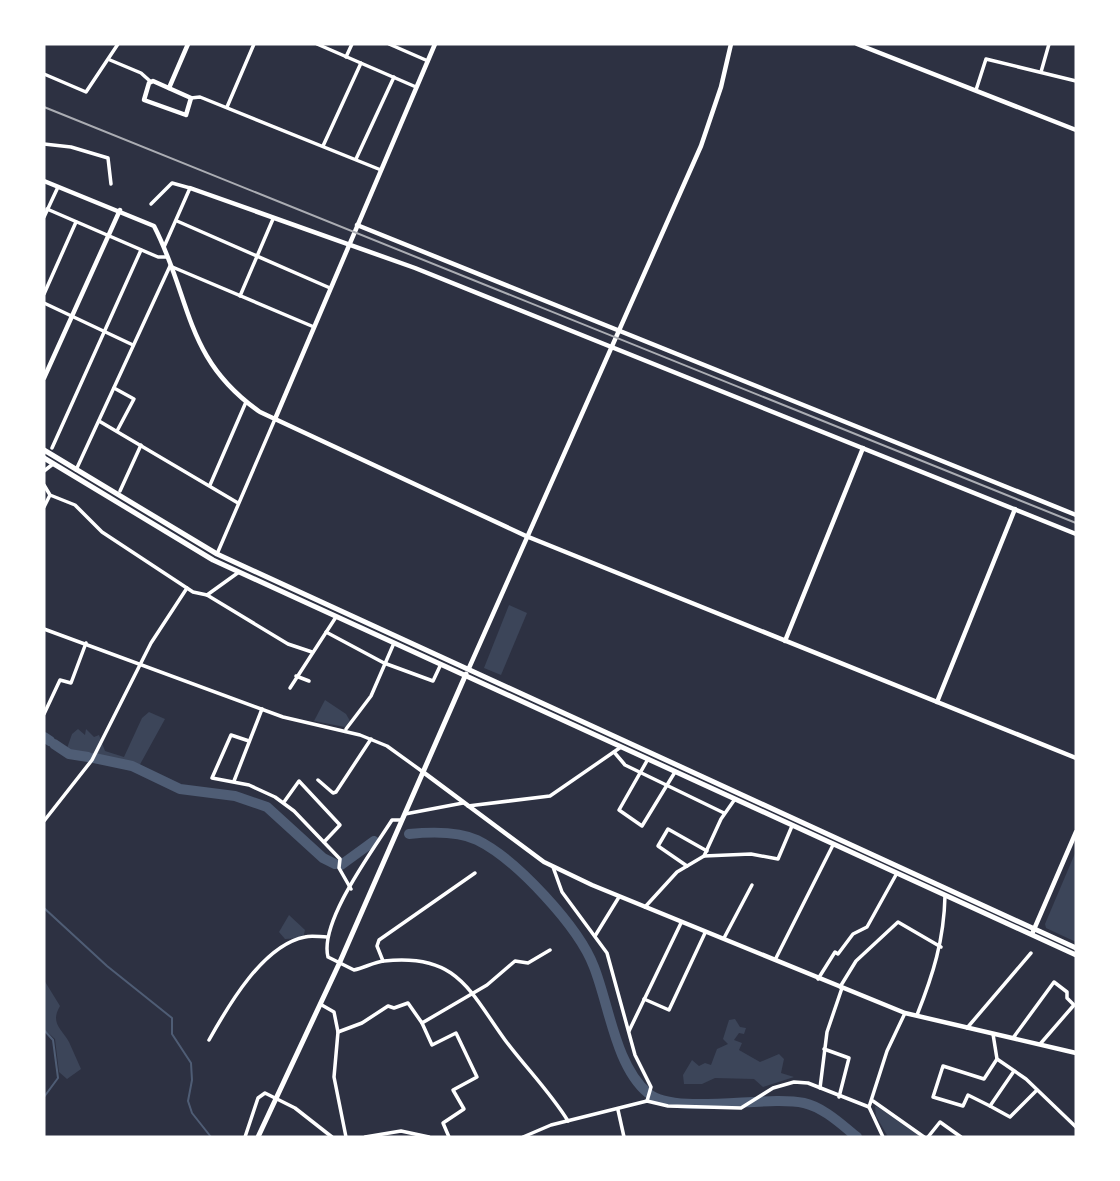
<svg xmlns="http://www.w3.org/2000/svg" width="1120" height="1181" viewBox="0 0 1120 1181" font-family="Jost,sans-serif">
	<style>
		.green { fill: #3c4559 }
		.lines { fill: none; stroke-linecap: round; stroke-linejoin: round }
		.stream { stroke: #4f5d75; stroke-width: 2 }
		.river { stroke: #4f5d75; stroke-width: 10 }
		.minor { stroke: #fff; stroke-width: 3.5 }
		.tertiary { stroke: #fff; stroke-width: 4.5 }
		.secondary { stroke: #fff; stroke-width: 5 }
		.trunk { stroke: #fff; stroke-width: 5 }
		.rail { stroke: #abadb3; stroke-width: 2 }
	</style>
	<rect width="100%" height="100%" fill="#2d3142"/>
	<g class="green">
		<polygon points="509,605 527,613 501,675 484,668"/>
		<polygon points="325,700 346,714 350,721 345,727 314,721"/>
		<polygon points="149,712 165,719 138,768 65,754 72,734 78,729 85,735 86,729 94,737 99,735 105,751 124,757 142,718"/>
		<polygon points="1076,851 1076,942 1046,928 1045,924"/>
		<polygon points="289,915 305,930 303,938 285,939 279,932"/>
		<path d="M44,980L60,1006C50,1023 61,1028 69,1042C73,1051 77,1060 81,1069L67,1079L59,1072L55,1039L44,1029Z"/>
		<polygon points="735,1019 740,1027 746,1028 744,1034 739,1033 734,1040 742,1043 739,1050 760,1062 779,1054 784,1059 781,1073 794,1077 763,1087 754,1079 715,1078 702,1084 684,1084 683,1075 692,1060 699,1066 705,1063 711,1065 717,1049 728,1044 723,1039 729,1020"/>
		<polygon points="875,1106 881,1109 921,1137 888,1137 876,1116"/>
	</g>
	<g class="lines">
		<g class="stream">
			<polyline points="44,908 107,966 172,1018 172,1034 191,1063 192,1080 188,1101 192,1113 211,1137"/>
			<polyline points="44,1030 53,1040 58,1078 44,1097"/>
		</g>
		<g class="river">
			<polyline points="44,737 50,741"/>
			<polyline points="54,744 69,754 88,757"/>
			<polyline points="94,758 132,766 180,789 235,796 267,807 323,858 335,864"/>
			<path d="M409,834C429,832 458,831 477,840C516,859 579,927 594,967C609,1005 616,1067 648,1093C675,1116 766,1095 804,1103C823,1107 842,1125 857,1137"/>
			<polyline points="341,865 374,841"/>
		</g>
		<g class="minor">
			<polyline points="317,44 416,87"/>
			<polyline points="389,44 428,61"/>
			<polyline points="346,57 352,44"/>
			<polyline points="110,60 141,73 151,82"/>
			<polyline points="1041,72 1049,44"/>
			<polyline points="44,74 86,92 118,44"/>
			<polyline points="976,90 986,59 1076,81"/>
			<polyline points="191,98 200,97 381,170"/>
			<polyline points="227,107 254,44"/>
			<polyline points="44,144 71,147 108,158 111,184"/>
			<polyline points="323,146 361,63"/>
			<polyline points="356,159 394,77"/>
			<polyline points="151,204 172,183 190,188 164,247"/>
			<polyline points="47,209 158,257 166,257"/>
			<polyline points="44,217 58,187"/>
			<polyline points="177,221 330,288"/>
			<polyline points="44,294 76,222"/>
			<polyline points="240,296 273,219"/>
			<polyline points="44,303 133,345"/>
			<polyline points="114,388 134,399 117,431"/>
			<polyline points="99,421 238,503"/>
			<polyline points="52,448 141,250"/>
			<polyline points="76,470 170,266 314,327"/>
			<polyline points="44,471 53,464"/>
			<polyline points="44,485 50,495 75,505 102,532 193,592 207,595 239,572"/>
			<polyline points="210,485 246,402"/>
			<polyline points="120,491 141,445"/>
			<polyline points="44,507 50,495"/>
			<polyline points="217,554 275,419"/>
			<polyline points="207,595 288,644 312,652"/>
			<polyline points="44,629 283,717 360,735 387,746 423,772"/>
			<polyline points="326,632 384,663 433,681 441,664"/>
			<polyline points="296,676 309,681"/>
			<polyline points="290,688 336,617"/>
			<polyline points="44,714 60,680 71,683 86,643"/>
			<polyline points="346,729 371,696 394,643"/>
			<polyline points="249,741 231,735 212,778 249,785 275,797 294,811 340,859 339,868 351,889"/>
			<polyline points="614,752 625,765 724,813"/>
			<polyline points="648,759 619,810 642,826 675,772"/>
			<polyline points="318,780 333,793 336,792 371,739"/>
			<polyline points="234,781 262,709"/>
			<polyline points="284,802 299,781 340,825 324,842"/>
			<polyline points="468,806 550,796 621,747"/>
			<polyline points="405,814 463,803"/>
			<path d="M401,820H392C373,850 319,922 328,957L354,970C364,968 374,962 384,961C457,953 469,990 505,1040C526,1068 550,1092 568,1121"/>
			<polyline points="44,821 92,760 151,643 187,588"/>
			<polyline points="704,856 751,854 778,859 792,826"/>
			<polyline points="687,866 658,846 668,829 707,851"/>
			<polyline points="553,867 562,892 607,953 635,1055 651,1087 647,1101"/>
			<polyline points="645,907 677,872 704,856 721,819 735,799"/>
			<polyline points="595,936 619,897"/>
			<polyline points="724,938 752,885"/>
			<polyline points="775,960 833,845"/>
			<polyline points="383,961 377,946 379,940 475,873"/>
			<polyline points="818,979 835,952 838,954 853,934 867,927 897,873"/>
			<polyline points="840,987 856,961 898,922 941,947"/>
			<polyline points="644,999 669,1010 705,933"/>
			<polyline points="320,1004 334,1012 338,1032 334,1077 346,1137"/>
			<path d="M917,1015C933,975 944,940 945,896"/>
			<polyline points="422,1023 432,1045 456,1033 477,1077 453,1090 464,1109 443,1123 449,1137"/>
			<polyline points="967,1028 1031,953"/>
			<polyline points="629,1031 681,923"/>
			<polyline points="338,1032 362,1023 388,1006 394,1008 408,1003 422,1023 487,985 515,961 528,963 550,950"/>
			<polyline points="993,1034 997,1059 1026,1079 1076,1127"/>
			<polyline points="1013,1038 1054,982 1067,992 1067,998 1074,1005 1041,1043"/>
			<path d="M209,1040C228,1006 263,945 305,937C311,935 320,937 327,937"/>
			<polyline points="824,1049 849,1058 839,1097"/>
			<polyline points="1014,1071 990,1106 1010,1117 1037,1090"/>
			<polyline points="820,1088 827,1032 842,988"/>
			<polyline points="873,1101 924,1137"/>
			<polyline points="990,1106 968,1095 963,1106 933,1097 943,1066 984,1079 997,1059"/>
			<polyline points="869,1107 887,1051 905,1013"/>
			<polyline points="618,1110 624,1137"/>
			<polyline points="245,1137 258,1098 265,1093 295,1108 332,1137"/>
			<polyline points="365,1137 401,1131 429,1137"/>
			<polyline points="523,1137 551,1125 647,1101 668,1106 741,1108 773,1088 794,1082 808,1083 869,1107 883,1137"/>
			<polyline points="928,1137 940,1122 961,1137"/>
		</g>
		<g class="tertiary">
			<polyline points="857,44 1076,130"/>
			<polygon points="153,81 191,98 186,115 144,100 149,83"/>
			<polyline points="169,88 188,44"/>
			<path d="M44,181L154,226C192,300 184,359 260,412L526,536L1076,758"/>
			<polyline points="190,188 415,268 1076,534"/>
			<polyline points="357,225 1076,515"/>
			<polyline points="44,378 120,210"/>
			<polyline points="275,419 435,44"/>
			<polyline points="785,641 863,448"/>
			<polyline points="469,668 701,146 721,87 731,44"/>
			<polyline points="937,702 1015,509"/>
			<polyline points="423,772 544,862 592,885 905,1013 1076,1053"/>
			<polyline points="1032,934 1076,832"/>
		</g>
		<polyline class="secondary" points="258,1137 339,964 466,674"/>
		<g class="trunk">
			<polyline points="44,450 217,554 1076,948"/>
			<polyline points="44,458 213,560 1076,955"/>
		</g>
		<polyline class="rail" points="44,107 1076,523"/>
	</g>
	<rect width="1120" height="1181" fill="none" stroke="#ffffff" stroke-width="91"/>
</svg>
